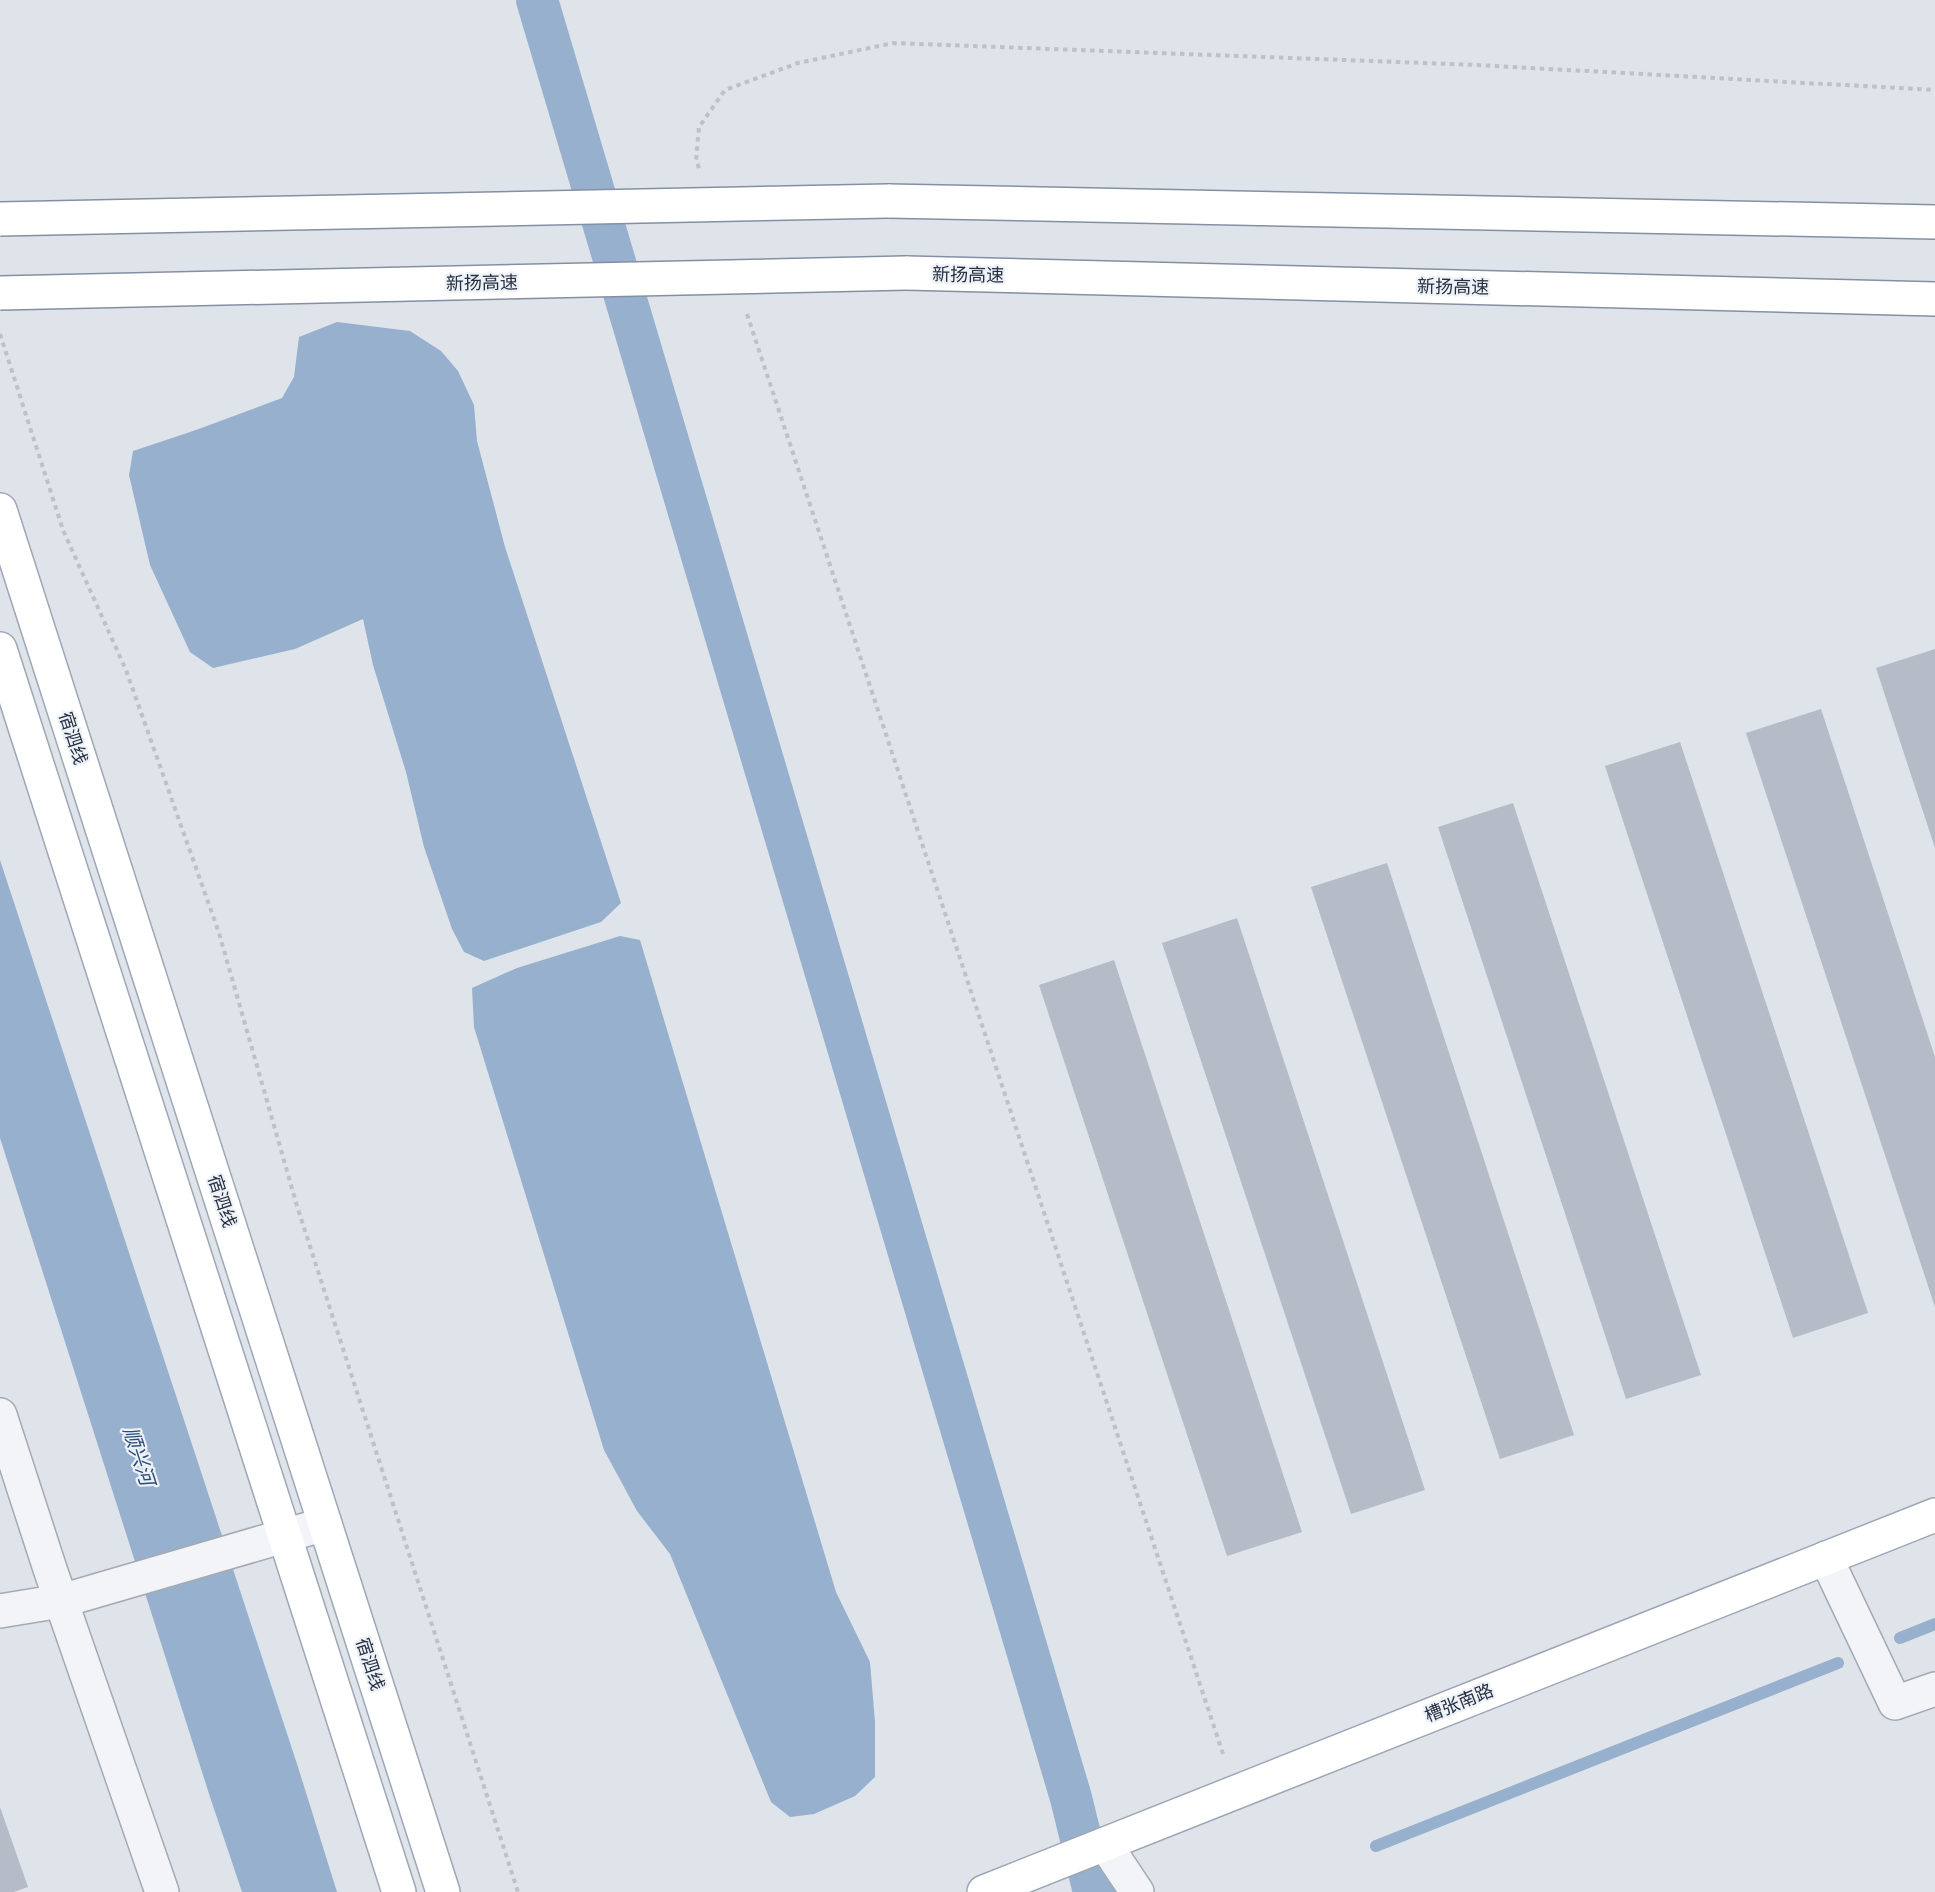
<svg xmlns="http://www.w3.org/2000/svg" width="1935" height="1892" viewBox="0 0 1935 1892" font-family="Figtree,'Noto Sans SC',sans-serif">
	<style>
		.water { fill: #96b0cd }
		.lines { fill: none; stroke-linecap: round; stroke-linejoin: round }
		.stream { stroke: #96b0cd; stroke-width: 12 }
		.canal { stroke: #96b0cd; stroke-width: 42 }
		.building { fill: #b5bcc7 }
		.minor-casing { stroke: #a4aab4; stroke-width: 36 }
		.major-casing { stroke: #9da7b6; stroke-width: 36 }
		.highway-casing { stroke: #8490a2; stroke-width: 36 }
		.path { stroke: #bdc1c8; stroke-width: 4; stroke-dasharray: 4.5 4.5; stroke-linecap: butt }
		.minor { stroke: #f2f4f7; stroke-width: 33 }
		.major { stroke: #fff; stroke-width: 33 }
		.highway { stroke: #fff; stroke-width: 33 }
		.highway-bridge-casing { stroke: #8490a2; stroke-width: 36; stroke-linecap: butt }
		.highway-bridge { stroke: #fff; stroke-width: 33 }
		.labels { text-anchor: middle; stroke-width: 4.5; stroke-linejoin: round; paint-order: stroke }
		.street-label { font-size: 18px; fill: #263042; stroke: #eef2f7 }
		.water-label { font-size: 20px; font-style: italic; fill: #2c4e7a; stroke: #eef2f7 }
	</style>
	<rect width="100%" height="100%" fill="#dfe3ea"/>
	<g class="water">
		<polygon points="337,322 410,331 441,351 458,371 474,405 477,441 505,547 621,903 601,922 484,961 464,952 452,929 424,847 406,772 373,665 363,619 295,649 213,668 190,652 150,565 129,475 133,451 196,430 282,398 294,377 299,337"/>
		<polygon points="0,860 298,1767 337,1892 242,1892 210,1797 0,1138"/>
		<polygon points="620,936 640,940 836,1592 870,1662 875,1722 875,1777 855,1796 814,1814 790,1817 771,1802 670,1554 637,1511 604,1450 474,1027 472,988 517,968"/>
	</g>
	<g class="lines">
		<g class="stream">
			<polyline points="1900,1638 1935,1624"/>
			<polyline points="1376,1846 1838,1663"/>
		</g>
		<polyline class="canal" points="537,0 1071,1798 1094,1892"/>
	</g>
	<g class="building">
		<polygon points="1935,649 1935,848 1876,668"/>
		<polygon points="1821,709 1935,1057 1935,1307 1746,733"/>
		<polygon points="1680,742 1868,1313 1793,1338 1605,766"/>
		<polygon points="1513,803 1701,1375 1626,1399 1438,827"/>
		<polygon points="1387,863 1574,1435 1500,1459 1311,887"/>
		<polygon points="1237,918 1425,1490 1351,1514 1162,943"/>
		<polygon points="1114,960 1302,1532 1227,1556 1039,985"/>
		<polygon points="0,1807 28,1887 14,1892 0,1892"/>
	</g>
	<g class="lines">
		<defs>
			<g id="minor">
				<polyline points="0,1415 50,1569 162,1892"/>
				<polyline points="1826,1558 1895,1703 1935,1689"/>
				<polyline points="0,1611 61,1601 325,1524"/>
				<polyline points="1105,1844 1137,1892"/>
			</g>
			<g id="major">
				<polyline points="0,510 443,1892"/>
				<polyline points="0,649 399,1892"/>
				<polyline points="984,1892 1935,1515"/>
			</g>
			<g id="highway">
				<polyline points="888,201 1935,222"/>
				<polyline points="906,273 1935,299"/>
			</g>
		</defs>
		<use href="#minor" class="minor-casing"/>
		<use href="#major" class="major-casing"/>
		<use href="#highway" class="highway-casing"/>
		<g class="path">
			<polyline points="699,168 696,160 699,127 725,90 798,63 893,43 1477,65 1935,90"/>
			<polyline points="747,314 1224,1757"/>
			<polyline points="0,334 63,530 126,670 219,933 297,1206 518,1892"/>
		</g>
		<use href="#minor" class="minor"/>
		<use href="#major" class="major"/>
		<use href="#highway" class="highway"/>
		<defs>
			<g id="highway-bridge">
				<polyline points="0,219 888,201"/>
				<polyline points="0,293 906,273"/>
			</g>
		</defs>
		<use href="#highway-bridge" class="highway-bridge-casing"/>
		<use href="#highway-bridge" class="highway-bridge"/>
	</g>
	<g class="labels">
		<g class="street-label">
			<text transform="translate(968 275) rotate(1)" y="6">新扬高速</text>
			<text transform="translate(482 283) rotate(-1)" y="6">新扬高速</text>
			<text transform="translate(1453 287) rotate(1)" y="6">新扬高速</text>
			<text transform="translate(73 738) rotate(72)" y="6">宿泗线</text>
			<text transform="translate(222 1201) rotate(72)" y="6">宿泗线</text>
			<text transform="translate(370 1664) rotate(72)" y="6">宿泗线</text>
			<text transform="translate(1459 1703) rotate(-22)" y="6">槽张南路</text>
		</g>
		<g class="water-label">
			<text transform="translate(139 1456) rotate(72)" y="7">顺兴河</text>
		</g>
	</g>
</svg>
